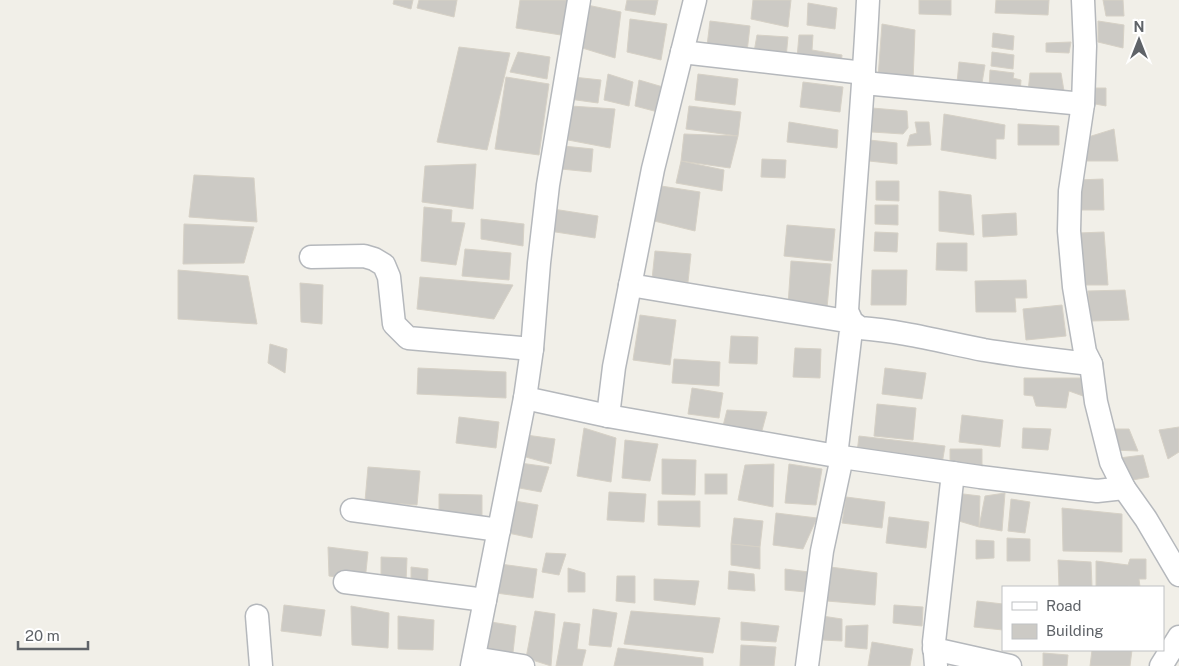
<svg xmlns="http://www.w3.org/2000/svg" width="1179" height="666" viewBox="0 0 1179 666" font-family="'Public Sans',sans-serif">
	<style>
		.building { fill: #cccac5; stroke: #d6d1c6 }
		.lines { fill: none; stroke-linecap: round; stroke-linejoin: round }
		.street-casing { stroke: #b5b8bc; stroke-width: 25 }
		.street { stroke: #fff; stroke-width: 22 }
	</style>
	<rect width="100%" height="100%" fill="#f1efe8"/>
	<g class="building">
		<polygon points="394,0 413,0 411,9 393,4"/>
		<polygon points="419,0 457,0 454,17 417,8"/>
		<polygon points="520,0 570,0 561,35 516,28"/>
		<polygon points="627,0 658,0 655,15 625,10"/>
		<polygon points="753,0 791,0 788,27 751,19"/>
		<polygon points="919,0 951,0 951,15 919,14"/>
		<polygon points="996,0 1049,0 1048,15 995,13"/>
		<polygon points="1103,0 1123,0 1124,16 1106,16"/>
		<polygon points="808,3 837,8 835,29 807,25"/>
		<polygon points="587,5 621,12 615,58 579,47"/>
		<polygon points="630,19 667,24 661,60 627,52"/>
		<polygon points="710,21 750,26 747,52 707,46"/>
		<polygon points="1098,21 1124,25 1123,48 1098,42"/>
		<polygon points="882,24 915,30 913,81 878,78"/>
		<polygon points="993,33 1014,36 1013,50 992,47"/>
		<polygon points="757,35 788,37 786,58 754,52"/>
		<polygon points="799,35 813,35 812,50 842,55 841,65 797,58"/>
		<polygon points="1071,42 1069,53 1046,52 1046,43"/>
		<polygon points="459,47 510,53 487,150 437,142"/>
		<polygon points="518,52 550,57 547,79 510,72"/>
		<polygon points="992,52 1014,55 1013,69 991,66"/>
		<polygon points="959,62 985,65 982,83 957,83"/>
		<polygon points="990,70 1014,73 1013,78 1021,80 1020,93 989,89"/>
		<polygon points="1030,73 1061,73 1065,97 1028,92"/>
		<polygon points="608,74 633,82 629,106 604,100"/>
		<polygon points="698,74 738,79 735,105 695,100"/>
		<polygon points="506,77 549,84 539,155 495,149"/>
		<polygon points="573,77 601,80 598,103 569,99"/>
		<polygon points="639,80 663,87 658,112 635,106"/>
		<polygon points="803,82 843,87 840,112 800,107"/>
		<polygon points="1089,88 1106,88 1106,106 1090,103"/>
		<polygon points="571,106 615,109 610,148 568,140"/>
		<polygon points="689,106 741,112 738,136 686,129"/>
		<polygon points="872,108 907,111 908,128 903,134 872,132"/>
		<polygon points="944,114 1005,125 1004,139 996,139 996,159 941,150"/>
		<polygon points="789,122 838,130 837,148 787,142"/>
		<polygon points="915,122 929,122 931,145 907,146 910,135 917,133"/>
		<polygon points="1018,124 1059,126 1059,145 1018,145"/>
		<polygon points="1114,129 1118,161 1085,161 1085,138"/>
		<polygon points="684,134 738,136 730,168 681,161"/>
		<polygon points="869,140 897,143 897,164 869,161"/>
		<polygon points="563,146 593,149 591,172 561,169"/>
		<polygon points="762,159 786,160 785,178 761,177"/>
		<polygon points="681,161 724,170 722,191 676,183"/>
		<polygon points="476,164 473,209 422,202 425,166"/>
		<polygon points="194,175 254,178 257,222 189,217"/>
		<polygon points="1103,179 1104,210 1078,210 1078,180"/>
		<polygon points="876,181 899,181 899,201 876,200"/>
		<polygon points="661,186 700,192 695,231 654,221"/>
		<polygon points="939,191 971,195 974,235 939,231"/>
		<polygon points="875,205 898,205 898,225 875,224"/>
		<polygon points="424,207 452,210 451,222 465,223 456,265 421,261"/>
		<polygon points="553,209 598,216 595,238 549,231"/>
		<polygon points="1016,213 1017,235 983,237 982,215"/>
		<polygon points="481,219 524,224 523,246 481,239"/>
		<polygon points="184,224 254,227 244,263 183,264"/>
		<polygon points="787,225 835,229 832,261 784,256"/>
		<polygon points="875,232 898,233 897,252 874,251"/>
		<polygon points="1104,232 1108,285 1083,285 1079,233"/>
		<polygon points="937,243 967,243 967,271 936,270"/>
		<polygon points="465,249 511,253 509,280 462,276"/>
		<polygon points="655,251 691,254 688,282 652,279"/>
		<polygon points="791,261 831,264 827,308 788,305"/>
		<polygon points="178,270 248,276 257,324 178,319"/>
		<polygon points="872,270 907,270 906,305 871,305"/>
		<polygon points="420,277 513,285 494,319 417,309"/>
		<polygon points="1026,280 1027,298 1015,298 1016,312 976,312 975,281"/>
		<polygon points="300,283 323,285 322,324 301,322"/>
		<polygon points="1125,290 1129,320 1091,321 1088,291"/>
		<polygon points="1062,305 1066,336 1026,340 1023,309"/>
		<polygon points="640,315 676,320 670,365 633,360"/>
		<polygon points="731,336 758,337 757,364 729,363"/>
		<polygon points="270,344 287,349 285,373 268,363"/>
		<polygon points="795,348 821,349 820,378 793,377"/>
		<polygon points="674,359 720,362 719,386 672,383"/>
		<polygon points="418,368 506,372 506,398 417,394"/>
		<polygon points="885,368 926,373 922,399 882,394"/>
		<polygon points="1024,378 1081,378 1083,396 1069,391 1066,408 1036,406 1033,396 1024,395"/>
		<polygon points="692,388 723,393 719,418 688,414"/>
		<polygon points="877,404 916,408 913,440 874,436"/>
		<polygon points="727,410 767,412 760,438 722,430"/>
		<polygon points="962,415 1003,420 1000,447 959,442"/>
		<polygon points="459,417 499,422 496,448 456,443"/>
		<polygon points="1179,427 1179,452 1168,459 1159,430"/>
		<polygon points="584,428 616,438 611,482 577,476"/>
		<polygon points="1023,428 1051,429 1048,450 1022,448"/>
		<polygon points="1110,429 1129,429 1138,451 1112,450"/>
		<polygon points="526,435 555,439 551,464 522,456"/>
		<polygon points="859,436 945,446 942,464 857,453"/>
		<polygon points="625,440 658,444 650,481 622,478"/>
		<polygon points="950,449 982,449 982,469 950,467"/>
		<polygon points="1143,455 1149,477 1127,481 1119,458"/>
		<polygon points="662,459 696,460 695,495 662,494"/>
		<polygon points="520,463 549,467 541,492 514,487"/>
		<polygon points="774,464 773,507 738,500 745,465"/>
		<polygon points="789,464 822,469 816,505 785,503"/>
		<polygon points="368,467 420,471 417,505 365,501"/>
		<rect x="705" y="474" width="22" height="20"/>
		<polygon points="609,492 646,494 644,522 607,520"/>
		<polygon points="955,493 980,496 979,527 952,519"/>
		<polygon points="1005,493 1002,531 979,527 985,496"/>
		<polygon points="439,494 482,495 482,517 439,515"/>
		<polygon points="846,497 885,502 882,528 842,523"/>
		<polygon points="1011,499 1030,502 1025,533 1008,531"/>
		<polygon points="509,500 538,505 532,538 503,532"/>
		<polygon points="658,501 700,501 700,527 658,525"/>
		<polygon points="1062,508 1122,514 1122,552 1063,551"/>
		<polygon points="776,513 817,518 803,549 773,545"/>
		<polygon points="889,517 929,522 926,548 886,543"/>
		<polygon points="734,518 763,521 760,547 731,544"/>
		<polygon points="1007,538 1030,539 1030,561 1007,561"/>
		<polygon points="976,540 994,541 994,558 976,559"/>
		<polygon points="731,544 760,547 760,569 731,565"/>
		<polygon points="328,547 368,552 365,581 329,576"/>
		<polygon points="546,553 566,554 559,575 542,572"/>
		<polygon points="381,557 407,558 406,582 381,579"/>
		<polygon points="1130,559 1146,559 1146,579 1139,579 1140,587 1128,586 1128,587 1096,587 1096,561 1128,565"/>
		<polygon points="1058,560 1091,562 1092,587 1059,587"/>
		<polygon points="500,564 537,569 533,598 496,593"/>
		<polygon points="411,567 428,569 427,592 411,590"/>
		<polygon points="830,567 877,573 875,605 827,601"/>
		<polygon points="568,568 585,573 585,592 568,592"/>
		<polygon points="785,569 809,572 806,592 785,590"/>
		<polygon points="729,571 754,574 755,591 728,589"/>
		<polygon points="617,576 635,576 635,603 616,601"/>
		<polygon points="654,579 699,581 695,605 654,600"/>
		<polygon points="977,601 1003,604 1003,630 974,627"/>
		<polygon points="284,605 325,610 321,636 281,631"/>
		<polygon points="894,605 923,607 922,626 893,623"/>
		<polygon points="351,606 389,613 388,648 352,645"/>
		<polygon points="593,609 617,613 611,647 589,645"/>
		<polygon points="535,611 555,614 551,666 526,658"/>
		<polygon points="631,611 720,618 713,653 624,644"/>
		<polygon points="398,616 434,620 433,650 398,649"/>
		<polygon points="822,616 842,619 842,641 822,640"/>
		<polygon points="491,622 516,626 512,661 486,653"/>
		<polygon points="564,622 580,624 577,649 586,650 582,666 556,666"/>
		<polygon points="741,622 779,626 776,642 741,640"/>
		<polygon points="868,625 867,649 845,647 846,626"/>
		<polygon points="872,642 913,649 910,666 868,666"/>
		<polygon points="741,645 776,647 774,666 740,666"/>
		<polygon points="618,648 703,658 703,666 614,666"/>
		<polygon points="1092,650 1132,650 1130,666 1090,666"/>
		<polygon points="1043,653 1068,655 1067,666 1043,666"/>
	</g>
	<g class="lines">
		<defs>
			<g id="street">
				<path d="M868,0C863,104 853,207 847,311L852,322L860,328C902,331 943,342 984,350C1020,356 1055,360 1091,364"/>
				<polyline points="1083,0 1085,46 1083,104 1070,191 1069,231 1074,287 1085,352 1091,364 1096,402 1111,462 1124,488 1146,519 1179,575"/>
				<polyline points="682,52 864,73"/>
				<polyline points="864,83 1083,104"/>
				<polyline points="311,257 364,256 374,259 384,265 389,277 394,324 408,338 532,349"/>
				<polyline points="630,285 852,322 836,456"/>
				<polyline points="525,398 608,416 842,457 980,477 1063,487 1097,491 1124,488"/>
				<polyline points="608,416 614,367 653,169 695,0"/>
				<polyline points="352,510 499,530"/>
				<polyline points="345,582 485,600"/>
				<polyline points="257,616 261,666"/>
				<polyline points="934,649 1010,666"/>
				<polyline points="474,658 523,666"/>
				<polyline points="472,666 525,398 532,349 539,263 548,185 579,0"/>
				<polyline points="807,666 822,551 842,457"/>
				<polyline points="936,666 934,642 953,473"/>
				<polyline points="1161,666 1179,637"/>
			</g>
		</defs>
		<use href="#street" class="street-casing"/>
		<use href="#street" class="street"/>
	</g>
	<rect x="1002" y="586" width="162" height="65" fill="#ffffff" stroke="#bfc1c3"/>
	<rect x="1012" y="602" width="25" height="8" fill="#ffffff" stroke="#bfc1c3"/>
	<text x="1046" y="611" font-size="15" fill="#5f6368">Road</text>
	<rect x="1012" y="624" width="25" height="15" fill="#cccac5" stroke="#bfc1c3"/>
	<text x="1046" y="636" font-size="15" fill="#5f6368">Building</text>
	<g transform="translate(1139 40)" stroke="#ffffff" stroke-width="4" paint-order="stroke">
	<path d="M0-4L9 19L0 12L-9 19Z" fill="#5f6368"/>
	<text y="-8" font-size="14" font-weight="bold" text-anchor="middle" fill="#5f6368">N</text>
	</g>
	<path d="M18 641v8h70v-8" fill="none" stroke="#5f6368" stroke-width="2.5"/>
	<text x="25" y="641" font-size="15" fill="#5f6368" stroke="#ffffff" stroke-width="4" paint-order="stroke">20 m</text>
</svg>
